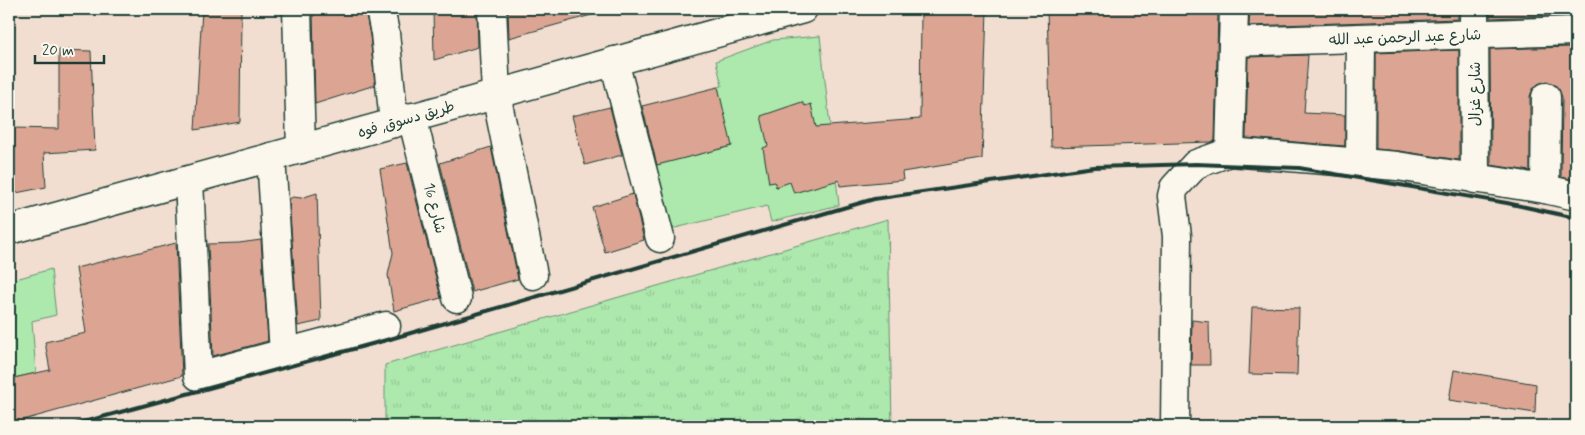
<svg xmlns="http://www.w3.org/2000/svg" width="1585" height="435" viewBox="0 0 1585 435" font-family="Mynerve,'Playpen Sans Arabic',sans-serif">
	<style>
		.grass { fill: url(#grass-tufts); stroke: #669270 }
		.garden { fill: #ade8ac; stroke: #669270 }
		.building { fill: #dca593; stroke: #1f3d34 }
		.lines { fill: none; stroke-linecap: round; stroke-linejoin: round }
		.minor-casing { stroke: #1f3d34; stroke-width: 31 }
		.major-casing { stroke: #1f3d34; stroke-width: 31 }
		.minor { stroke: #fbf7ec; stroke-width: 28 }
		.major { stroke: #fbf7ec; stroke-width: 28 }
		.rail { stroke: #1f3d34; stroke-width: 4 }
		.labels { text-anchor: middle; stroke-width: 4.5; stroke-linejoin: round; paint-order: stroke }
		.street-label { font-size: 15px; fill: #1f3d34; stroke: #fbf7ec }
	</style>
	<defs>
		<pattern id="grass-tufts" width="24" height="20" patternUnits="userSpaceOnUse" patternTransform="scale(1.25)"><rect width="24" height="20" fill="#ade8ac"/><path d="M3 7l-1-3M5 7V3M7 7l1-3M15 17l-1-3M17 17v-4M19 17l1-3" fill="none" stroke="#94c895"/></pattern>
	</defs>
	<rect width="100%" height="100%" fill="#f2ded1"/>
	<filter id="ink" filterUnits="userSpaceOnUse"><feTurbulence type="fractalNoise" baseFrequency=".02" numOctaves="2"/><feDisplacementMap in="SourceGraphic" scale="10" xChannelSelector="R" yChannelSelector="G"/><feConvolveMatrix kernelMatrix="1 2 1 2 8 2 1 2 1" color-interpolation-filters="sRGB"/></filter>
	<g filter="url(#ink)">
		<polygon class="grass" points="888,219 892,426 385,426 385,365"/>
		<g class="garden">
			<polygon points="820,36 839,205 771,222 767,206 667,230 652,166 731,146 718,87 722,86 716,61 773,40"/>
			<polygon points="51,269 56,315 32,321 36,373 9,379 9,281"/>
		</g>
		<g class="building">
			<polygon points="202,9 241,9 240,122 195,130"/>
			<polygon points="313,9 365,9 370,35 375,85 315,104"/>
			<polygon points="433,9 477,9 478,47 434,60"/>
			<polygon points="508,9 594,9 595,14 509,38"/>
			<polygon points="921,9 987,9 982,159 902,172 903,180 840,186 839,180 794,193 790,182 776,187 775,182 769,183 763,148 768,146 761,116 802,102 805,106 811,104 816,127 920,119"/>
			<polygon points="1047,9 1218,9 1215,141 1211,142 1051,147"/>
			<polygon points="1250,9 1458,9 1458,19 1249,26"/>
			<polygon points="1490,9 1576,9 1576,15 1490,18"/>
			<polygon points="1576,47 1576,180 1561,177 1562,97 1559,89 1554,84 1547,81 1538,84 1533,89 1530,96 1530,171 1491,165 1490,49"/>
			<polygon points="59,50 91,51 95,150 44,153 46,187 11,194 13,128 59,129"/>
			<polygon points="1459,50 1459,160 1399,151 1376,149 1376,53"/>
			<polygon points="1308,55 1304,113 1345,115 1345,146 1246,138 1248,57"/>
			<polygon points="718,87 732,146 657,165 642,106"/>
			<polygon points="610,107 622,155 585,165 572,116"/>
			<polygon points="491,147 518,279 472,292 440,163"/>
			<polygon points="407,163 441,298 394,311 388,275 393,253 380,169"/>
			<polygon points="317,193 321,321 298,326 289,199 293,197 301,198"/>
			<polygon points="633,194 644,240 605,252 592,207"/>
			<polygon points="261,240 268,341 213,356 208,244 239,243"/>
			<polygon points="176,243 182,376 9,424 9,379 50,370 45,342 86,333 76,268"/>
			<polygon points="1252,307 1299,308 1297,375 1249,374"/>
			<polygon points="1192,320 1209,322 1210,365 1191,365"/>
			<polygon points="1454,370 1536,384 1535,413 1449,400"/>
		</g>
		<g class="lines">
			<defs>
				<g id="minor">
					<polyline points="297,9 301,149"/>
					<polyline points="380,9 385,33 394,123"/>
					<polyline points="492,9 496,94 533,275"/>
					<polyline points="1474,9 1475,179"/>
					<polyline points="1233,42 1576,31"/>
					<polyline points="614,61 660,238"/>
					<polyline points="412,117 457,298"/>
					<polyline points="1230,152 1234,9"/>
					<polyline points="271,157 284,353"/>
					<polyline points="1360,163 1361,38"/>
					<polyline points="189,180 198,376 386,326"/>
					<polyline points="1545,189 1546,97"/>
					<polyline points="1175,426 1177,236 1172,196 1174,188 1196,164 1230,152 1397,166 1545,189 1576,196"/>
				</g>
				<polyline id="major" points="9,230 803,9"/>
			</defs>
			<use href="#minor" class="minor-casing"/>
			<use href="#major" class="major-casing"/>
			<use href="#minor" class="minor"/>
			<use href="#major" class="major"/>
			<polyline class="rail" points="69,426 390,339 874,199 1094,167 1196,164 1299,168 1507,203 1576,218"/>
		</g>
	</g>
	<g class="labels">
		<g class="street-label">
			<text transform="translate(1405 37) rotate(-2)" y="5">شارع عبد الرحمن عبد الله</text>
			<text transform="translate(1475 94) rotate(-90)" y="5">شارع غزال</text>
			<text transform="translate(406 119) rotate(-16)" y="5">طريق دسوق, فوه</text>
			<text transform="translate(435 208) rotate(76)" y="5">شارع 16</text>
		</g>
	</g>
	<rect width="1585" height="435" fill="none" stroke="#fbf7ec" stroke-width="30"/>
	<rect x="15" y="15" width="1555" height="405" fill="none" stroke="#1f3d34" stroke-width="2" filter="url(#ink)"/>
	<path d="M35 55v8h69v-8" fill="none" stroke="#1f3d34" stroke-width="2.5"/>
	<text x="42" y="55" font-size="15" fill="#1f3d34" stroke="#fbf7ec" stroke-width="4" paint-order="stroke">20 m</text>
</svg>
